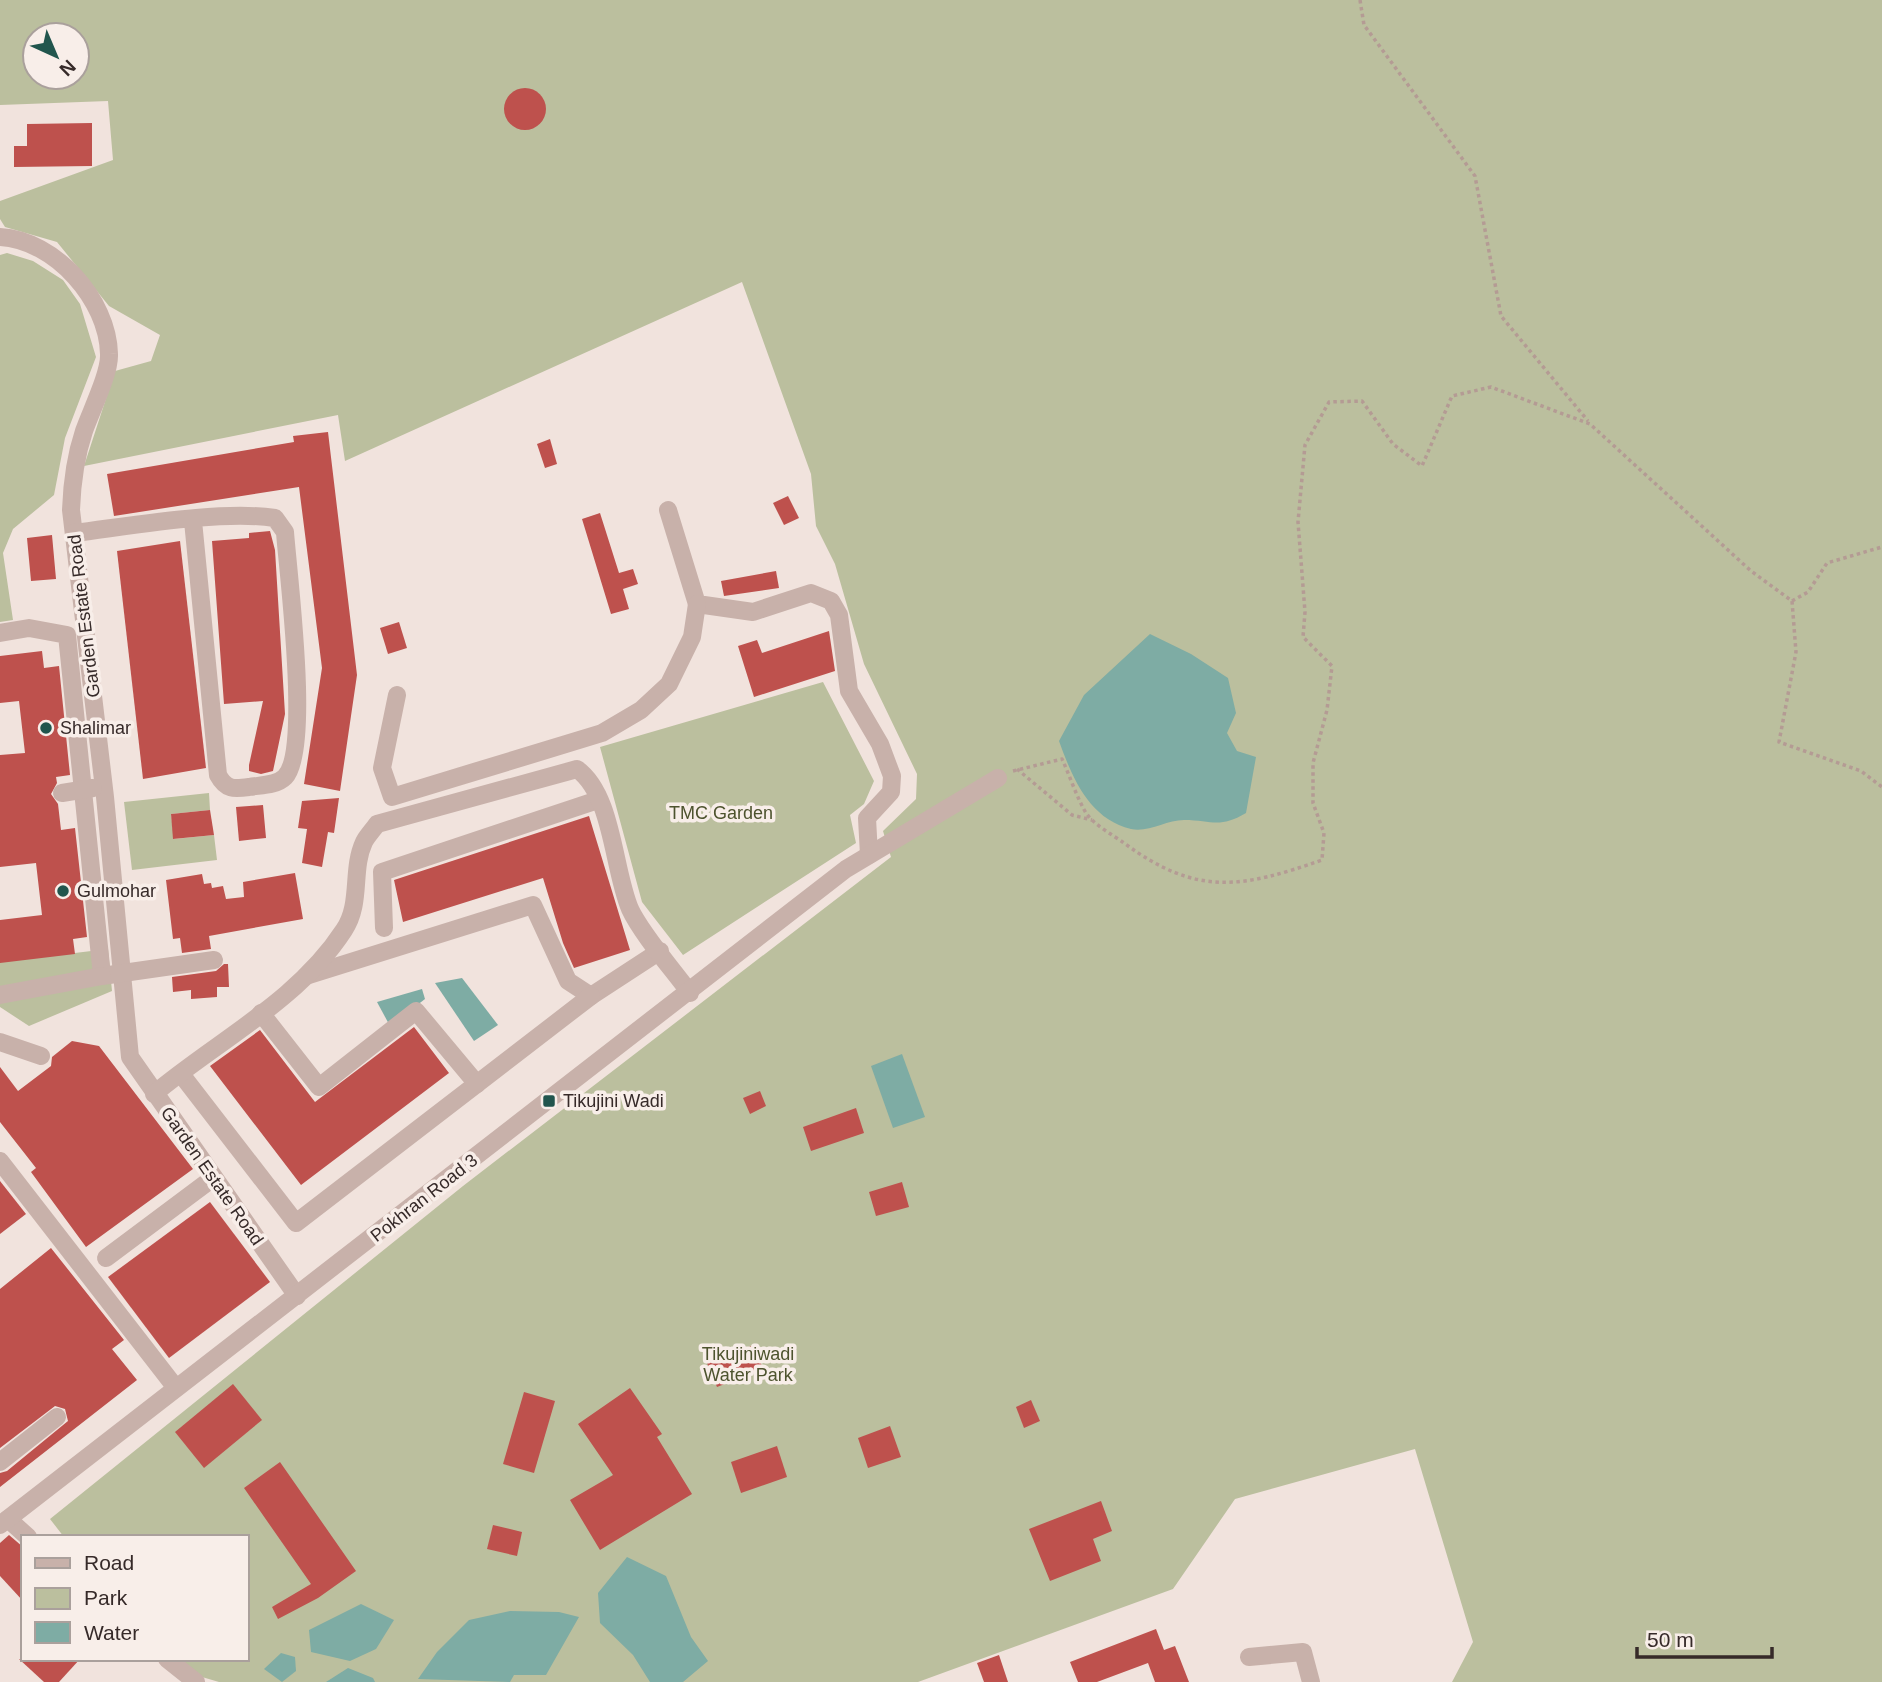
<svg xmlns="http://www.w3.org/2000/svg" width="1882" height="1682" viewBox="0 0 1882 1682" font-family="Helvetica,sans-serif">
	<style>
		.green { fill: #bbbf9e; fill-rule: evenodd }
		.water { fill: #7eaca4 }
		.building { fill: #be514d }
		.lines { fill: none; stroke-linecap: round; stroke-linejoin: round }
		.path { stroke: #b49b94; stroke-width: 3.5; stroke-dasharray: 3.5 3.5; stroke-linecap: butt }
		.minor { stroke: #c8b1aa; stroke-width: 18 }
		.poi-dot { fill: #21554d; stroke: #f8eee9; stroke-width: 2.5 }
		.labels { text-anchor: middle; stroke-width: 7; stroke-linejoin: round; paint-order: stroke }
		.street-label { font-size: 18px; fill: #362a29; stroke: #f8eee9 }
		.poi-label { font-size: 18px; fill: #362a29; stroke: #f8eee9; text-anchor: start }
		.park-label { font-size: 18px; fill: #4d532e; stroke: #f8eee9 }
	</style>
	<rect width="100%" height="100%" fill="#f1e3dd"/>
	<g class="green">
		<path d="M0,0H1882V1682H1452L1473,1642L1415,1449L1235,1499L1173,1589L918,1682H219L202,1677L180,1659H247V1537H64L50,1519L463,1186L891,857L883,831L916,799L917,774L864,664L835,564L816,526L811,474L742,282L345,461L338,415L84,466L115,371L151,361L160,335L109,306L57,242L5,227L0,219V201L113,160L108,101L0,105ZM35,35H77V77H35Z"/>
		<polygon points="7,253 33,261 63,280 80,304 96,357 65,438 54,495 13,529 3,553 13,620 0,622 0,255"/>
		<polygon points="823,682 874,781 864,804 850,815 856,843 683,955 642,902 600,747"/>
		<polygon points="209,793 210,810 171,814 174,839 214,835 217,860 132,870 124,802"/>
		<polygon points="108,949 112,991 29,1026 0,1007 0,962"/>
	</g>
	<g class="water">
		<path d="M1150,634L1191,654L1228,678L1236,713L1227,733L1237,751L1256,757L1246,813C1219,829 1212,820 1184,820C1166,820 1148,833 1131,829C1089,819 1072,777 1059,741L1084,695Z"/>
		<polygon points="462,978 498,1025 474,1041 435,983"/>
		<polygon points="422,989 425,999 390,1026 377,1002"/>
		<polygon points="902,1054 925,1117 893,1128 871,1066"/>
		<polygon points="627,1557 666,1576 691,1637 708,1661 683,1682 650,1682 633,1655 600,1623 598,1593"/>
		<polygon points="361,1604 394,1620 376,1649 350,1661 311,1652 309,1630"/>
		<polygon points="510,1611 559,1612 579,1617 546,1675 514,1675 510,1682 418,1679 437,1652 469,1620"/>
		<polygon points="281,1653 295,1657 296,1671 282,1682 264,1669"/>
		<polygon points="348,1668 373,1678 375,1682 326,1682"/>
	</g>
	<g class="building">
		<circle cx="525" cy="109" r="21"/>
		<polygon points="92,123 92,166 14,167 14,146 27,146 27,124"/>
		<polygon points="328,432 357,675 340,791 304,784 322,668 299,487 114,516 107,474 294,442 293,436"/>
		<polygon points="550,439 557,464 545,468 537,444"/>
		<polygon points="788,496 799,518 784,525 773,503"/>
		<polygon points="600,513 619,573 633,569 638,584 623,589 629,609 611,614 582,519"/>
		<polygon points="270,531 275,550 285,714 273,771 261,774 249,771 249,765 263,701 224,704 212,541 249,538 249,533"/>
		<polygon points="52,535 56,579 31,581 27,538"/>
		<polygon points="180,541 206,768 143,779 117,551"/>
		<polygon points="776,571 779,588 724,596 721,581"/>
		<polygon points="399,622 407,648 388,654 380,628"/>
		<polygon points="829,631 835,671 754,697 738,646 757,640 762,653"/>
		<polygon points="42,651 44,668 59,666 70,775 56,777 57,783 51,794 58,804 61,830 75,828 87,937 73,939 75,954 0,963 0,920 42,915 36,863 0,867 0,755 25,753 19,701 0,703 0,656"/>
		<polygon points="339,798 334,833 328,832 322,867 302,863 307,829 298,828 302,801"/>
		<polygon points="263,805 266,838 239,841 236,807"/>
		<polygon points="210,810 214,835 173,839 171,814"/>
		<polygon points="589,816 630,950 574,968 563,943 543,878 403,922 394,880"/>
		<polygon points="295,873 303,919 209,936 211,949 182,953 180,938 173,939 166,880 202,874 204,884 211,883 212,888 223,886 226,899 244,897 243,882"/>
		<polygon points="224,964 228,964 229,987 217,987 217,997 191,999 191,990 173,992 172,977 216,971"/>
		<polygon points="414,1027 449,1073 301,1185 210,1066 260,1030 315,1102"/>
		<polygon points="72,1041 99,1046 193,1169 86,1247 31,1172 36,1168 0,1122 0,1067 18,1091 51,1066 52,1057"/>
		<polygon points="760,1091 766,1106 750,1114 743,1098"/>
		<polygon points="856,1108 864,1133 811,1151 803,1127"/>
		<polygon points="0,1181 26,1214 0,1234"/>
		<polygon points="902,1182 909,1207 876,1216 869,1192"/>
		<polygon points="210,1202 270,1282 169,1358 108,1277"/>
		<polygon points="51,1248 124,1340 112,1349 137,1380 0,1487 0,1473 7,1471 68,1421 65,1409 55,1406 0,1448 0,1289"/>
		<polygon points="754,1345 763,1369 717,1387 707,1363"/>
		<polygon points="233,1384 262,1420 204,1468 175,1432"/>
		<polygon points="630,1388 662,1434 657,1437 692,1494 600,1550 570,1500 613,1475 578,1424"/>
		<polygon points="524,1392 555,1401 534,1473 503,1464"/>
		<polygon points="1031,1400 1040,1421 1024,1428 1016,1407"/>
		<polygon points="890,1426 901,1457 868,1468 858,1438"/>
		<polygon points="777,1446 787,1477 741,1493 731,1462"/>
		<polygon points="280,1462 356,1571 318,1598 278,1619 272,1607 311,1584 244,1488"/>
		<polygon points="1101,1501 1112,1531 1093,1539 1101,1561 1050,1581 1029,1529"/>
		<polygon points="493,1525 522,1532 517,1556 487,1549"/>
		<polygon points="9,1535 23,1547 23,1601 0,1576 0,1543"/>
		<polygon points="1156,1629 1164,1650 1175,1646 1189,1682 1155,1682 1148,1663 1097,1682 1078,1682 1070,1662"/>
		<polygon points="999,1655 1008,1682 984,1682 977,1663"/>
		<polygon points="19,1659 80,1659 59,1682 44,1682"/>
	</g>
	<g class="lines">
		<g class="path">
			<polyline points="1360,0 1364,25 1475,176 1501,316 1588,421"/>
			<polyline points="1792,601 1808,592 1827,563 1882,547"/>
			<polyline points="1017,769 1072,815 1092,820"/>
			<path d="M1013,771L1062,759C1070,776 1076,796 1086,813C1094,825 1113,835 1124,843C1197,897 1242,888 1322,860L1324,833L1313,803V763L1327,710L1332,666L1303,637L1305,612L1298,522L1305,445L1329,402L1362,401L1393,444L1422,466L1452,396L1491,387L1590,424L1751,571L1792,601L1796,652L1779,742L1861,771L1882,787"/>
		</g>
		<g class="minor">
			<path d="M0,237C55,240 108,300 109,354C110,373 91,411 84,431C75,458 72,481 71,510L105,797L130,1057L297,1296"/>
			<polyline points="668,510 697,604 753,612 811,593 831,601 839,615 849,691 880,744 892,776 891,792 867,818 869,855"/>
			<path d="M74,533C131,526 221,510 275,518L285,532C288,574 311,750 285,777C276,786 260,785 249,787C234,789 226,790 218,775L193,521"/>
			<polyline points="0,633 29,628 67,635 102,976 214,960"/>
			<polyline points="397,695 382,768 392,797 602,733 641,710 669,684 692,637 697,604"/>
			<polyline points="62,793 93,788"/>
			<polyline points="384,928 382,872 598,800"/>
			<polyline points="306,976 533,905 568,981 591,996 660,951"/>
			<polyline points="0,995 102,976"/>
			<polyline points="261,1013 319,1087 416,1011 477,1084"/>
			<polyline points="0,1042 41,1056"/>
			<polyline points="181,1074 296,1223 591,996"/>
			<path d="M154,1094C217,1041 298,1001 344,930C362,903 351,870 364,842C367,836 373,830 377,824L577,769C613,795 613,869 630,909C641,933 673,970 690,993"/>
			<polyline points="0,1161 176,1388"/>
			<polyline points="106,1258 213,1178"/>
			<polyline points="0,1462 57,1417"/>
			<polyline points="8,1519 28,1537"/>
			<polyline points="0,1525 846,869 998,778"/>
			<polyline points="1249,1657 1303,1652 1311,1682"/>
			<polyline points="167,1659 196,1682"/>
		</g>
	</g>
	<g class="poi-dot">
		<circle cx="46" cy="728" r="7"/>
		<circle cx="63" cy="891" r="7"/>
		<rect x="542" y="1094" width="14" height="14" rx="3.5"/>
	</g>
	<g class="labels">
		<g class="street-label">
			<text transform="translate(84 616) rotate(-97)" y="6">Garden Estate Road</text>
			<text transform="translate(212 1176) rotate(55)" y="6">Garden Estate Road</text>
			<text transform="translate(424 1198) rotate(-38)" y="6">Pokhran Road 3</text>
		</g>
		<g class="poi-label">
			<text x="60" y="734">Shalimar</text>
			<text x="77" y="897">Gulmohar</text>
			<text x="563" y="1107">Tikujini Wadi</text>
		</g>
		<g class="park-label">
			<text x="721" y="819">TMC Garden</text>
			<text x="748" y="1360">Tikujiniwadi<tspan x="748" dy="21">Water Park</tspan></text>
		</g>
	</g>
	<rect x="21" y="1535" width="228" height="126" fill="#f8eee9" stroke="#aaa09c" stroke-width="2"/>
	<rect x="35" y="1558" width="35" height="10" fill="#c8b1aa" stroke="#aaa09c" stroke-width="2"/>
	<text x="84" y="1570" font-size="21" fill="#362a29">Road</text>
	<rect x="35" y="1588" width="35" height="21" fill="#bbbf9e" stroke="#aaa09c" stroke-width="2"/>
	<text x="84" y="1605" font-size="21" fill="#362a29">Park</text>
	<rect x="35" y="1622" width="35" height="21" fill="#7eaca4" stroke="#aaa09c" stroke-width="2"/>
	<text x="84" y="1640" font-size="21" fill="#362a29">Water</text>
	<g transform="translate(56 56) rotate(136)"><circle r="33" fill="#f8eee9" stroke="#aaa09c" stroke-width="2"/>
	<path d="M0-5L12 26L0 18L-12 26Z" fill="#21554d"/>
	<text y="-10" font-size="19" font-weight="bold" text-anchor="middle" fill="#362a29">N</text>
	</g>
	<path d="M1637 1647v10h135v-10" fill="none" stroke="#362a29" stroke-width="3.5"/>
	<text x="1647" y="1647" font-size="21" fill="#362a29" stroke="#f8eee9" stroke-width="5" paint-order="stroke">50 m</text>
</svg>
